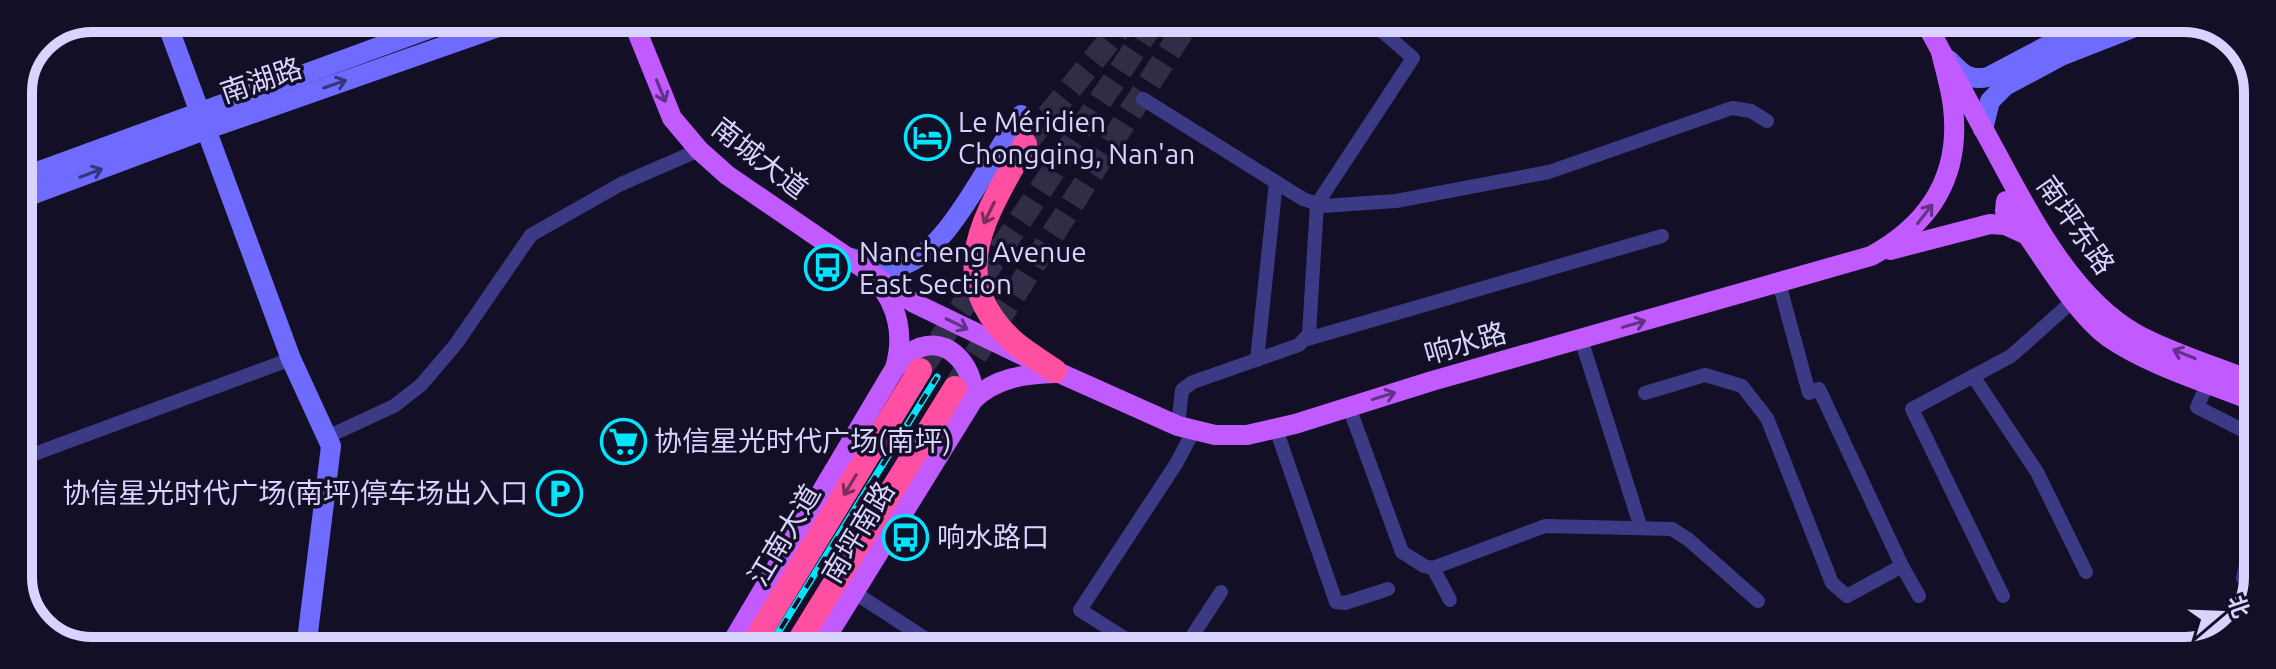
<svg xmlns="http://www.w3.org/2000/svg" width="2276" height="669" viewBox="0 0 2276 669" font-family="Ubuntu,'Noto Sans SC',sans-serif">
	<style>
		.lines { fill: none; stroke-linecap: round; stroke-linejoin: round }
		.highway-tunnel { stroke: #312d47; stroke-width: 24; stroke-dasharray: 24 12; stroke-linecap: butt }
		.street { stroke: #3d3a85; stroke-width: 14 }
		.secondary { stroke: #6f6bff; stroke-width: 20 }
		.primary { stroke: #c25bff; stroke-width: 20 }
		.highway { stroke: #ff4fa3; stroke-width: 24 }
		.rail-casing { stroke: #00e5ff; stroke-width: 7 }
		.rail { stroke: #130f26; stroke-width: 4; stroke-dasharray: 12; stroke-linecap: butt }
		.oneway { stroke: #38347d }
		.oneway2 { stroke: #623188 }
		.oneway3 { stroke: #7d2c5e }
		.labels { text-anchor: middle; stroke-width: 7; stroke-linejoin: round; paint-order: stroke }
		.street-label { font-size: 28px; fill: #d9d4ff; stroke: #130f26 }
		.poi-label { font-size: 28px; fill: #d9d4ff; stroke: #130f26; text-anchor: start }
		.rim { fill: none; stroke: #d9d4ff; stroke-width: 10 }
	</style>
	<rect width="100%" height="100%" fill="#130f26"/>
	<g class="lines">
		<g class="highway-tunnel">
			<polyline points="1025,144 1127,19"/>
			<polyline points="920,370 1155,19"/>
			<polyline points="956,386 1190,19"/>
		</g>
		<g class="street">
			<polyline points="1143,99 1303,199 1323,206 1396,201 1549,172 1732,108 1751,111 1767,121"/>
			<polyline points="1779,283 1809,393 1819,389 1902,566 1919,596"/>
			<polyline points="1581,339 1641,528"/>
			<polyline points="1304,340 1662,236"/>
			<polyline points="1257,360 1276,182"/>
			<polyline points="1973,376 2037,472 2086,572"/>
			<polyline points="2208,383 2197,407 2256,437"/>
			<polyline points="1645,393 1705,375 1742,386 1767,418 1832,583 1847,596 1902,566"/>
			<polyline points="1349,407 1402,552 1424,566 1433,568 1545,526 1672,529 1689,540 1758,601"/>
			<polyline points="1178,426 1182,390 1193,382 1299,345 1309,334 1317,204 1413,58 1368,19"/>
			<polyline points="1276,429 1336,602 1345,603 1388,589"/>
			<polyline points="327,437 394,406 421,385 456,344 531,235 621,184 699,150"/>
			<polyline points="18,460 291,359"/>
			<polyline points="1433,568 1450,600"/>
			<polyline points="2256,582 2243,578 2256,526"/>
			<polyline points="855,593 943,650"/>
			<polyline points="2003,596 1912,409 2011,356 2074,300"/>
			<polyline points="1029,650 1031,646"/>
			<polyline points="1143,650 1080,610 1176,464 1194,430"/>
			<polyline points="1160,650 1166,650"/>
			<polyline points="1183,650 1221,592"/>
		</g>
		<g class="secondary">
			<polyline points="165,18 291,359 331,446 306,649"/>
			<path d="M1949,60C1962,74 1969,81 1988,77L2096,20"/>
			<polyline points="1983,129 1990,101 2005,86 2061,56 2153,20"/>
			<polyline points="18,179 458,18"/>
			<polyline points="18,200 205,130 524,18"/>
			<path d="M847,257C861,260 876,266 890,267C942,269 992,153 1021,115"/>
		</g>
		<g class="primary">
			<path d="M632,19L672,118L699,150L727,175L914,303L1055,371L1178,426L1215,435H1247L1295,424L1432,381L1871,256C1930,224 1961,176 1953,107C1951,88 1945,70 1941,52"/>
			<path d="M1924,20C1946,61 1969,102 1991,143C2027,209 2070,298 2138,335C2171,353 2220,368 2257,383"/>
			<polyline points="2017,229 2005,211 2006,201 2016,201 2029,212"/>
			<path d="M1890,250L1990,224L2005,225L2027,235C2049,266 2078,315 2108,337C2150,366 2209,383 2256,402"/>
			<path d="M895,368C899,364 903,357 908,354C943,329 976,364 973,400"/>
			<path d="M728,649L895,368C904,338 899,306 877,282"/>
			<path d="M819,649L973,400C996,377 1026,374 1056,373"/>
		</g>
		<g class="highway">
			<path d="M1025,144C988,213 940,276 1015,343C1027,353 1042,362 1055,371"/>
			<polyline points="750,649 920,370"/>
			<polyline points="794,649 955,388"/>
		</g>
		<defs>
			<polyline id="rail" points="768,649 937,377"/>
		</defs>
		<use href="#rail" class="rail-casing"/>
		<use href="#rail" class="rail"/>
	</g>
	<defs><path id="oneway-shaft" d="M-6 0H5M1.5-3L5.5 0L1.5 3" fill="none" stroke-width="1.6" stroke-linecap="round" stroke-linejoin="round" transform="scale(2)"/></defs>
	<g class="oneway">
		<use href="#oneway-shaft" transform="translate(335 84) rotate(-19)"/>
		<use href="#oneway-shaft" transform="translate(91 173) rotate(-21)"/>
	</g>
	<g class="oneway2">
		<use href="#oneway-shaft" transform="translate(661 91) rotate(68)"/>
		<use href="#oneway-shaft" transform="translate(1925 214) rotate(-52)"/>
		<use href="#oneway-shaft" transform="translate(957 324) rotate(26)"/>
		<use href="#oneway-shaft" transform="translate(1634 324) rotate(-16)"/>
		<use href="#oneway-shaft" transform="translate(2184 354) rotate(-158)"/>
		<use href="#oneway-shaft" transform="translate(1384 396) rotate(-17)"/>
	</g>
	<g class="oneway3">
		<use href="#oneway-shaft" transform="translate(989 213) rotate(116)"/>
		<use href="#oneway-shaft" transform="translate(850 485) rotate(121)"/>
	</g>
	<defs>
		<symbol id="hotel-ring" viewBox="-11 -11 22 22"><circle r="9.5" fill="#130f26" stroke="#00e5ff" stroke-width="1.5"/><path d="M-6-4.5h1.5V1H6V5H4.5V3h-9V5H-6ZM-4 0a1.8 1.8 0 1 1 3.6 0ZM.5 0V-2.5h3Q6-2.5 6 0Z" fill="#00e5ff"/></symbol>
		<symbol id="bus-ring" viewBox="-11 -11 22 22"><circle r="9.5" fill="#130f26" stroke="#00e5ff" stroke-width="1.5"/><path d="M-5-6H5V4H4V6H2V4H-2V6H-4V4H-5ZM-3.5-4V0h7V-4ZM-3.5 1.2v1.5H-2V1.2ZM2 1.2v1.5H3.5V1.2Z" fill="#00e5ff"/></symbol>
		<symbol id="supermarket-ring" viewBox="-11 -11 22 22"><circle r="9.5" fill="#130f26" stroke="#00e5ff" stroke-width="1.5"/><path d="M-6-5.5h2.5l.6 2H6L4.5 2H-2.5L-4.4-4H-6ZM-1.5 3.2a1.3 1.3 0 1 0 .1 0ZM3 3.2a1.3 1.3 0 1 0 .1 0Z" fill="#00e5ff"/></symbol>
		<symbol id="parking-ring" viewBox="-11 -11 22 22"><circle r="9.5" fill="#130f26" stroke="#00e5ff" stroke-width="1.5"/><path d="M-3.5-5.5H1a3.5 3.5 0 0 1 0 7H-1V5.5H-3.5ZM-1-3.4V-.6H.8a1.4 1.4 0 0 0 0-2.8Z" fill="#00e5ff"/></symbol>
	</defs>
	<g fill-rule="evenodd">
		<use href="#hotel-ring" x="902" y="112" width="51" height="51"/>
		<use href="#bus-ring" x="802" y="242" width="51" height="51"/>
		<use href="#supermarket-ring" x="598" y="416" width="51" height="51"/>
		<use href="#parking-ring" x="534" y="468" width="51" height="51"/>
		<use href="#bus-ring" x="880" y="512" width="51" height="51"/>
	</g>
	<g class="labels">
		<g class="street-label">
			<text transform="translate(261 80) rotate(-19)" y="10">南湖路</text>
			<text transform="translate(760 158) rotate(38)" y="10">南城大道</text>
			<text transform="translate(2076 225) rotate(55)" y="10">南坪东路</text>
			<text transform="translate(1465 343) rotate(-16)" y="10">响水路</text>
			<text transform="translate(858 532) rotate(-59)" y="10">南坪南路</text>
			<text transform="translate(784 535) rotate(-59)" y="10">江南大道</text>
		</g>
		<g class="poi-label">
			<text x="958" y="132">Le Méridien<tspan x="958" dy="32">Chongqing, Nan'an</tspan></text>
			<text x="859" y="262">Nancheng Avenue<tspan x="859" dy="32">East Section</tspan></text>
			<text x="654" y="451">协信星光时代广场(南坪)</text>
			<text x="528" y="503" text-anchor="end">协信星光时代广场(南坪)停车场出入口</text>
			<text x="937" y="547">响水路口</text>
		</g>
	</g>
	<path d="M0 0H2276V669H0ZM92 32H2184A60 60 0 0 1 2244 92V577A60 60 0 0 1 2184 637H92A60 60 0 0 1 32 577V92A60 60 0 0 1 92 32Z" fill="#130f26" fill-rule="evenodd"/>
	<path class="rim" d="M92 32H2184A60 60 0 0 1 2244 92V577A60 60 0 0 1 2184 637H92A60 60 0 0 1 32 577V92A60 60 0 0 1 92 32Z"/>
	<g transform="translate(2220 613) rotate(71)" stroke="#130f26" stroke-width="6" paint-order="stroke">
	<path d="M0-6L14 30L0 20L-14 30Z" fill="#d9d4ff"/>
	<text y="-12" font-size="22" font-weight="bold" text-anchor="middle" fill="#d9d4ff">北</text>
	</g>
</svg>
